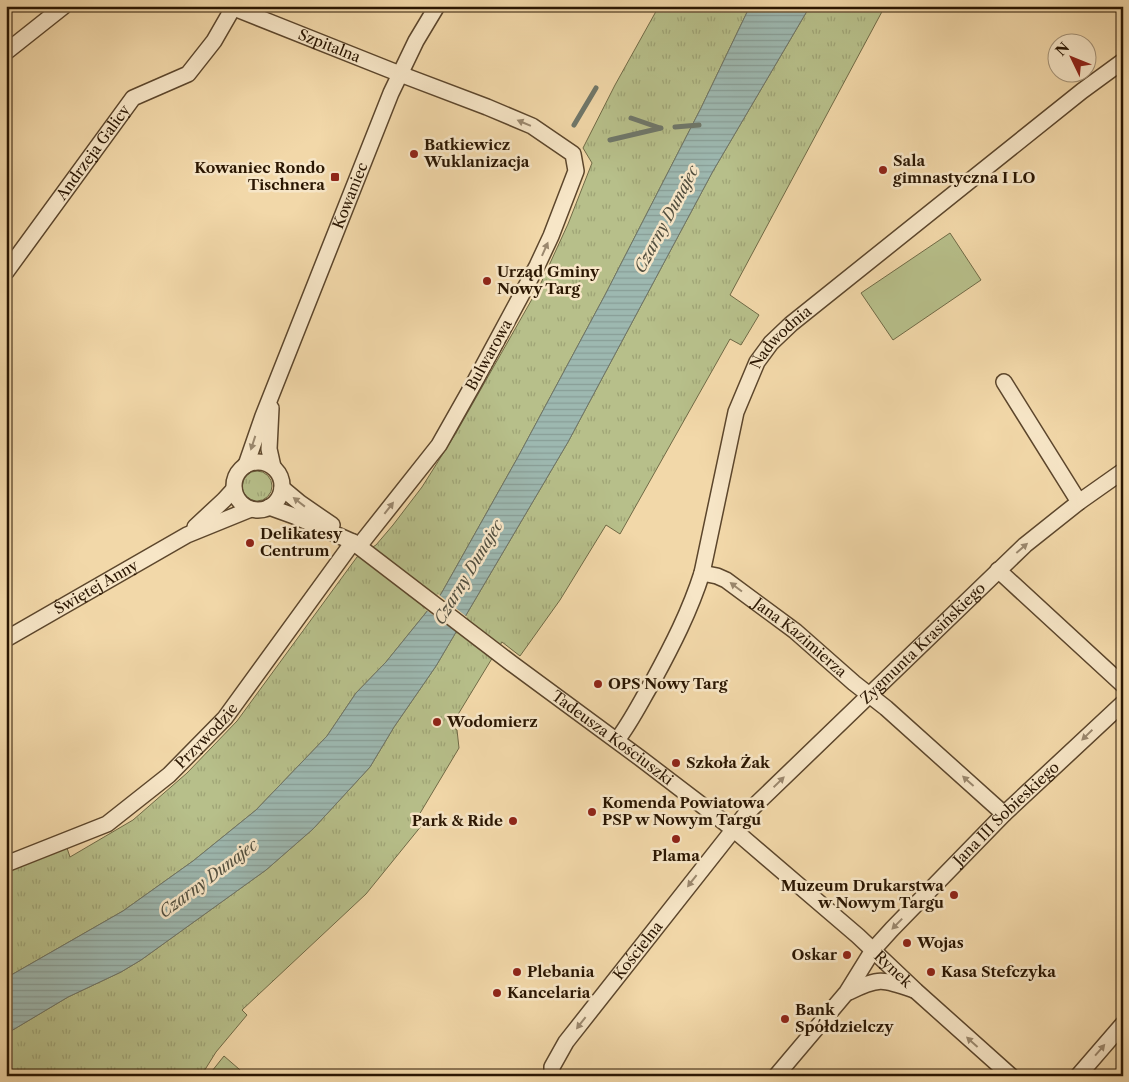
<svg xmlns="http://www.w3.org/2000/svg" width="1129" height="1082" viewBox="0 0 1129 1082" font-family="'Libre Caslon Text',serif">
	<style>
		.grass { fill: url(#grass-tufts); stroke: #706a46 }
		.pitch { fill: #b7bf8a; stroke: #706a46 }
		.water { fill: url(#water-rules); stroke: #6f776a }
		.pier { fill: #f2d8a9 }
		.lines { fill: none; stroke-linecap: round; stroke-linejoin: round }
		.stream { stroke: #6f776a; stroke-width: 5 }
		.minor-casing { stroke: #5c462c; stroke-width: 18 }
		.minor { stroke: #f7e6c7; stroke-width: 15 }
		.oneway { fill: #9b886e }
		.poi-dot { fill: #8f2418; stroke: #f7e6c7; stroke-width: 2 }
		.labels { text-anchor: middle; stroke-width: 5; stroke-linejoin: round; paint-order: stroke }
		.street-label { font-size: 15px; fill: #2a1602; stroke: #f7e6c7 }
		.poi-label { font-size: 15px; font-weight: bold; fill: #2a1602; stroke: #f7e6c7; text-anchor: start }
		.water-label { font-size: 16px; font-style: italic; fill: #524f3f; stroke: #f7e6c7 }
	</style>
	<defs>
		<pattern id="grass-tufts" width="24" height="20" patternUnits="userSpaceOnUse" patternTransform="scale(1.25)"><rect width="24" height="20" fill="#b7bf8a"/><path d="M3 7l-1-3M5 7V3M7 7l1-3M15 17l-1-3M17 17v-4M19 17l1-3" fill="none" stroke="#9ea375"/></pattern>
		<pattern id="water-rules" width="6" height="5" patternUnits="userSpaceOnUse" patternTransform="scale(1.25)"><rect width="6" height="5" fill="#9db8b0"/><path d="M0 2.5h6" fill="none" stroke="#879d96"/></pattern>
	</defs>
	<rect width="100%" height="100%" fill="#f2d8a9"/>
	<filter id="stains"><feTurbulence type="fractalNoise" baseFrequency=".004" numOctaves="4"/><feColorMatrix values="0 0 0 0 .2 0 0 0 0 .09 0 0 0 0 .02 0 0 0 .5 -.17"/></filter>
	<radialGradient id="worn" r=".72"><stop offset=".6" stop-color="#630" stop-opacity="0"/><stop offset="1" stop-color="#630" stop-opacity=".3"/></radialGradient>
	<g class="grass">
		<polygon points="659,6 750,6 701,108 605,295 518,457 441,594 386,662 356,693 327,736 256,810 193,861 123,911 6,978 6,869 66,845 70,857 133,820 187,773 237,721 357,557 376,545 393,525 422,487 456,433 540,285 568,224 592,163 583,148 615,85"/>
		<polygon points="810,6 885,6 730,295 759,315 741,345 730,339 620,534 606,525 560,600 520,656 502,642 451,726 457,730 459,748 416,820 422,825 366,894 242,1010 247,1015 216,1052 201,1076 6,1076 6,1034 68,997 121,972 141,960 266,870 313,829 370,767 394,727 436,666 568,442 713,171"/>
		<circle cx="257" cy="486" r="15"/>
	</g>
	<g class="pitch">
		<polygon points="950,233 981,280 893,340 861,293"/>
		<polygon points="224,1056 247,1076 208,1076"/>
	</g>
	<polygon class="water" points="750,6 810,6 713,171 568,442 436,666 394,727 370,767 313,829 266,870 141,960 121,972 68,997 6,1034 6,978 123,911 193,861 256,810 327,736 356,693 386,662 441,594 518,457 605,295 701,108"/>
	<polygon class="pier" points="438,594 467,617 458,633 425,609"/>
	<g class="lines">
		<g class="stream">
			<polyline points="631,118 660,128"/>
			<polyline points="574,125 596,88"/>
			<polyline points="675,127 699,125"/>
			<polyline points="610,140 661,128"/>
		</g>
		<defs>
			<g id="minor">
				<path id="s1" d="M229,6L400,74L487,107L532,126L573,154L576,171L551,236L537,266L474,383L439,445L359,546"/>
				<polyline points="6,52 64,6"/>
				<path id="s2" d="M6,272L133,98L188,74L214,41L233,8V6"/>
				<polyline points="1004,382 1079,502"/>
				<polyline points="271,408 269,449 273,467"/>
				<circle cx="258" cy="486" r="24"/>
				<path id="s3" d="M246,465L263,416L391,93L416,41L437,6"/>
				<polyline points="282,488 300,503 332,525"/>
				<path id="s4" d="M269,507L294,516L353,542L511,663L640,758L733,829L858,936L916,991L1011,1076"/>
				<polyline points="195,527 224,500 234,489"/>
				<polyline points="998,570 1123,685"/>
				<path id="s5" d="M702,573L717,576L726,580L795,631L854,683L886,708L1004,814"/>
				<path id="s6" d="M6,639L187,535L251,509"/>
				<path id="s7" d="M617,740C631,722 641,701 653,681C672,646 690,611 702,573L736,412L757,362L771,343L791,324L1082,91L1123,61"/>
				<path id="s8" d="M6,864L107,824L169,775L225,718L353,542"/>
				<path d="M849,992C879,977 883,979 914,990"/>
				<path id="s9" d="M552,1076V1067L566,1042L745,815L1025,545L1079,502L1123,471"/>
				<path id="s10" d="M776,1076L847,992L873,950L892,929L1004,814L1123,703"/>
				<polyline points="1078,1076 1123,1024"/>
			</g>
		</defs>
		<use href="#minor" class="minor-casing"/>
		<use href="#minor" class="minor"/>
	</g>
	<defs><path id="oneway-solid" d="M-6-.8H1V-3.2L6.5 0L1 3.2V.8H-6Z" transform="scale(1.25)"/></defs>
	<g class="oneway">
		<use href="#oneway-solid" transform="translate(524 123) rotate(-157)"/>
		<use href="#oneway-solid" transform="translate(545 249) rotate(-66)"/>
		<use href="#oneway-solid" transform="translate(253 443) rotate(108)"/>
		<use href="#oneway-solid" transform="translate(299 502) rotate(-142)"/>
		<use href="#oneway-solid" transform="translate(389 508) rotate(-52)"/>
		<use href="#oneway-solid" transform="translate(1022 548) rotate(-41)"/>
		<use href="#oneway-solid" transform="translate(736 587) rotate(-143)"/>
		<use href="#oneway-solid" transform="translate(1087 735) rotate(136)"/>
		<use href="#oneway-solid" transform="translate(968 781) rotate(-138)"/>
		<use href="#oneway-solid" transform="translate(779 782) rotate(-44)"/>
		<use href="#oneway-solid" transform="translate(692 881) rotate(128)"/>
		<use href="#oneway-solid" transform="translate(897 924) rotate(134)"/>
		<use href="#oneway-solid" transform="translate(581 1023) rotate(128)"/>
		<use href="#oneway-solid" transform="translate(972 1042) rotate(-138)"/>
		<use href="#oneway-solid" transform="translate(1100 1050) rotate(-49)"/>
	</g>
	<g class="poi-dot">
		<circle cx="414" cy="154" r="5"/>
		<circle cx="883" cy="170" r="5"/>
		<rect x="330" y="172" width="10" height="10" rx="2.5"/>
		<circle cx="487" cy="281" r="5"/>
		<circle cx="250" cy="543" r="5"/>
		<circle cx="598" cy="684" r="5"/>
		<circle cx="437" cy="722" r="5"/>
		<circle cx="676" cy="763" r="5"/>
		<circle cx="592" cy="812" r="5"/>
		<circle cx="513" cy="821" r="5"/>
		<circle cx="676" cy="839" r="5"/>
		<circle cx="954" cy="895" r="5"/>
		<circle cx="907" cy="943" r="5"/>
		<circle cx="847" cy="955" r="5"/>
		<circle cx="517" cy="972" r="5"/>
		<circle cx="931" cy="972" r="5"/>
		<circle cx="497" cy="993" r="5"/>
		<circle cx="785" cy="1019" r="5"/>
	</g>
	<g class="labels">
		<g class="street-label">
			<text dy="5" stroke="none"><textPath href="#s1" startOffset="108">Szpitalna</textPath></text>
			<text dy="5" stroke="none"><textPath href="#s2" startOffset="148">Andrzeja Galicy</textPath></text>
			<text dy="5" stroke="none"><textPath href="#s3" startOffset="289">Kowaniec</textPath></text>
			<text dy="5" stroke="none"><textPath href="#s7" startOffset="441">Nadwodnia</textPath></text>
			<text transform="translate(489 355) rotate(-61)" y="5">Bulwarowa</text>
			<text dy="5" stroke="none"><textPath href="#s6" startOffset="104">Świętej Anny</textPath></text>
			<text dy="5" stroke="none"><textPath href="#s5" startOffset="119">Jana Kazimierza</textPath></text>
			<text dy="5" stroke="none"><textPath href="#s9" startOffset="574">Zygmunta Krasińskiego</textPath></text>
			<text dy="5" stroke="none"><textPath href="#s8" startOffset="242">Przywodzie</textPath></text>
			<text dy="5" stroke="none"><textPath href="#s4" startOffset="416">Tadeusza Kościuszki</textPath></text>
			<text dy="5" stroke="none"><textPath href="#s10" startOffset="350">Jana III Sobieskiego</textPath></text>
			<text dy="5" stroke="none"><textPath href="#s9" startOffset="154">Kościelna</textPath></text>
			<text dy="5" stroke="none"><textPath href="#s4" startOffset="780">Rynek</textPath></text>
		</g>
		<g class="poi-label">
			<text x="424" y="150">Batkiewicz<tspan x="424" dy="17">Wuklanizacja</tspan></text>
			<text x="893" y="166">Sala<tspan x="893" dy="17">gimnastyczna I LO</tspan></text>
			<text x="325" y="173" text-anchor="end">Kowaniec Rondo<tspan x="325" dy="17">Tischnera</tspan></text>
			<text x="497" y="277">Urząd Gminy<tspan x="497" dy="17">Nowy Targ</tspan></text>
			<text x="260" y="539">Delikatesy<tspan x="260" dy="17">Centrum</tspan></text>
			<text x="608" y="689">OPS Nowy Targ</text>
			<text x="447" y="727">Wodomierz</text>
			<text x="686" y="768">Szkoła Żak</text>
			<text x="602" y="808">Komenda Powiatowa<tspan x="602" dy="17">PSP w Nowym Targu</tspan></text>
			<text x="503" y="826" text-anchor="end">Park &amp; Ride</text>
			<text x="676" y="861" text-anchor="middle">Plama</text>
			<text x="944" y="891" text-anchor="end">Muzeum Drukarstwa<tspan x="944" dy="17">w Nowym Targu</tspan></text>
			<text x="917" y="948">Wojas</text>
			<text x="837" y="960" text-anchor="end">Oskar</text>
			<text x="527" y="977">Plebania</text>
			<text x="941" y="977">Kasa Stefczyka</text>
			<text x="507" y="998">Kancelaria</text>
			<text x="795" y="1015">Bank<tspan x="795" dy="17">Spółdzielczy</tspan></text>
		</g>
		<g class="water-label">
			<text transform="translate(666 219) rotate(-62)" y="6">Czarny Dunajec</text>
			<text transform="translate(468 572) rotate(-59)" y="6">Czarny Dunajec</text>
			<text transform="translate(208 878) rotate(-37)" y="6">Czarny Dunajec</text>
		</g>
	</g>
	<rect width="1129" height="1082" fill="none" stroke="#f2d8a9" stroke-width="25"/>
	<rect x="8" y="8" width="1114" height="1067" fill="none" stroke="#2a1602" stroke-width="2.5"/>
	<rect x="12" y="12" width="1104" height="1057" fill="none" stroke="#2a1602"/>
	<g transform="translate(1072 58) rotate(313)"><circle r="24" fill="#f7e6c7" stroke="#a59378"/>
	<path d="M0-4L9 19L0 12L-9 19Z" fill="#8f2418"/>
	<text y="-8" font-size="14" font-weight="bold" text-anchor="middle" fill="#2a1602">N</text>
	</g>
	<rect width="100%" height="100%" filter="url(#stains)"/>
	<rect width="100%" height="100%" fill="url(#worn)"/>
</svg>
